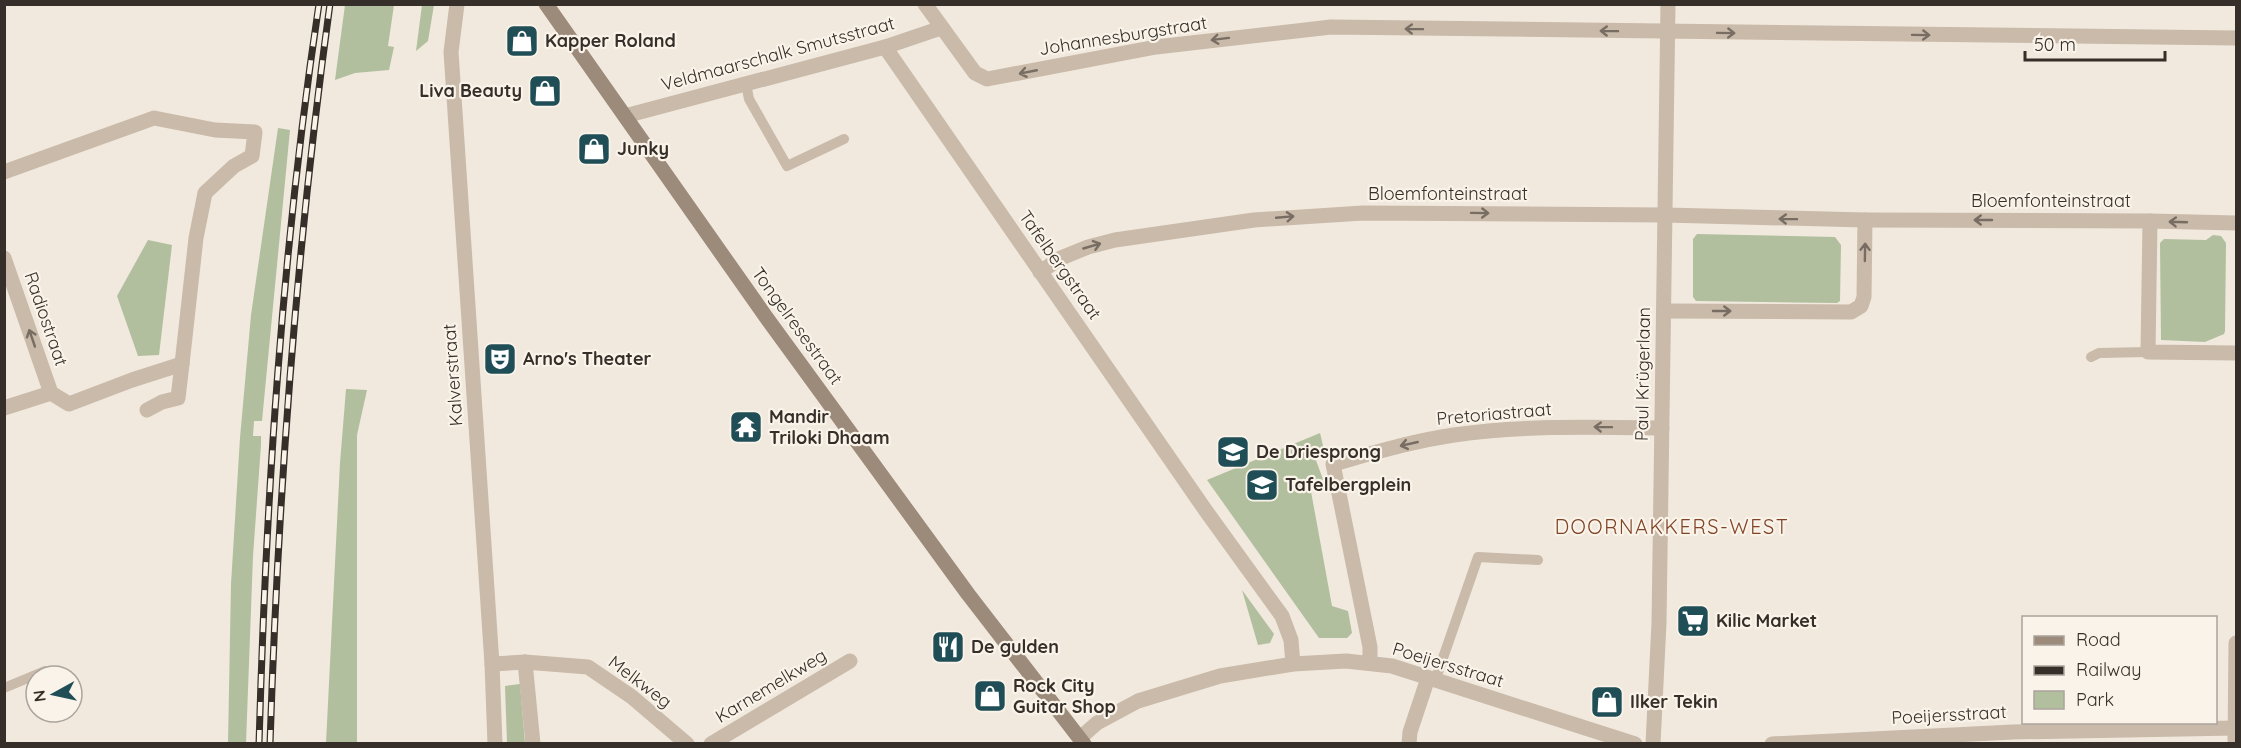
<svg xmlns="http://www.w3.org/2000/svg" width="2241" height="748" viewBox="0 0 2241 748" font-family="Quicksand,sans-serif">
	<style>
		.green { fill: #b1bf9e }
		.lines { fill: none; stroke-linecap: round; stroke-linejoin: round }
		.service { stroke: #c9baaa; stroke-width: 10 }
		.minor { stroke: #c9baaa; stroke-width: 15 }
		.tertiary { stroke: #c9baaa; stroke-width: 15 }
		.secondary { stroke: #9c8a7b; stroke-width: 15 }
		.rail-casing { stroke: #362e29; stroke-width: 7 }
		.rail { stroke: #f9f3e9; stroke-width: 4.5; stroke-dasharray: 14; stroke-linecap: butt }
		.oneway { stroke: #786d63 }
		.labels { text-anchor: middle; stroke-width: 4.5; stroke-linejoin: round; paint-order: stroke }
		.street-label { font-size: 18px; fill: #362e29; stroke: #f9f3e9 }
		.poi-label { font-size: 18px; font-weight: bold; fill: #362e29; stroke: #f9f3e9; text-anchor: start }
		.neighbourhood-label { font-size: 20px; letter-spacing: 1.5px; fill: #814326; stroke: #f9f3e9 }
	</style>
	<rect width="100%" height="100%" fill="#f1e9dd"/>
	<g class="green">
		<polygon points="345,5 394,5 388,46 394,47 389,70 355,73 335,80"/>
		<polygon points="422,5 434,5 428,41 416,51"/>
		<polygon points="278,128 290,130 262,421 254,421 253,436 261,436 261,445 253,556 246,743 228,743 231,584 240,438 251,315"/>
		<polygon points="1697,234 1835,237 1841,245 1840,301 1837,303 1696,301 1693,297 1693,239"/>
		<polygon points="2213,235 2221,236 2226,243 2225,331 2224,334 2205,342 2161,340 2160,243 2164,239 2206,240"/>
		<polygon points="148,240 172,245 159,355 138,356 117,296"/>
		<polygon points="346,389 367,390 357,435 357,743 326,743 340,463"/>
		<polygon points="1320,433 1324,450 1314,455 1324,482 1310,486 1332,606 1348,611 1352,633 1347,638 1319,638 1207,480"/>
		<polygon points="1242,590 1274,634 1270,643 1258,645"/>
		<polygon points="520,684 525,743 507,743 505,686"/>
	</g>
	<g class="lines">
		<g class="service">
			<polyline points="746,84 749,99 787,166 844,139"/>
			<polyline points="2091,357 2099,353 2148,352"/>
			<polyline points="1435,681 1478,557 1538,560"/>
			<polyline points="4,688 45,671"/>
		</g>
		<g class="minor">
			<polyline points="925,4 975,73 987,79 1156,47 1331,27 2236,38"/>
			<polyline points="885,47 1206,511 1282,616 1291,640 1293,664"/>
			<polyline points="625,116 885,47 941,28"/>
			<polyline points="4,172 154,118 215,130 255,132 252,156 234,166 205,193 196,238 182,364 132,380 69,404 51,393 4,408"/>
			<polyline points="2150,221 2148,352 2236,353"/>
			<polyline points="4,258 51,393"/>
			<polyline points="1040,272 1061,258 1088,247 1115,240 1254,220 1363,213 1665,215 1865,220 2150,221 2236,223"/>
			<polyline points="1664,311 1851,312 1861,306 1864,297 1865,220"/>
			<polyline points="147,410 162,402 178,398 182,364"/>
			<polyline points="525,662 533,744"/>
			<path d="M1370,663V647L1333,464C1373,453 1413,441 1454,435C1523,425 1593,427 1662,428"/>
			<polyline points="492,664 525,662 588,667 632,697 687,744"/>
			<polyline points="1080,738 1097,723 1138,701 1220,676 1293,664 1346,661 1392,666 1635,744"/>
			<polyline points="711,744 850,661"/>
			<polyline points="1409,744 1410,732 1428,678"/>
			<polyline points="1653,744 1659,623 1668,4"/>
			<polyline points="1772,744 2013,732 2236,728"/>
		</g>
		<g class="tertiary">
			<polyline points="457,4 451,52 492,664 495,744"/>
			<polyline points="2235,744 2236,643"/>
		</g>
		<polyline class="secondary" points="546,4 766,317 968,594 1084,744"/>
		<defs>
			<g id="rail">
				<path d="M259,744C266,497 282,249 319,4"/>
				<path d="M270,744C278,496 296,250 330,4"/>
			</g>
		</defs>
		<use href="#rail" class="rail-casing"/>
		<use href="#rail" class="rail"/>
	</g>
	<defs><path id="oneway-shaft" d="M-6 0H5M1.5-3L5.5 0L1.5 3" fill="none" stroke-width="1.6" stroke-linecap="round" stroke-linejoin="round" transform="scale(1.5)"/></defs>
	<g class="oneway">
		<use href="#oneway-shaft" transform="translate(1414 29) rotate(-179)"/>
		<use href="#oneway-shaft" transform="translate(1609 31) rotate(-179)"/>
		<use href="#oneway-shaft" transform="translate(1726 33) rotate(1)"/>
		<use href="#oneway-shaft" transform="translate(1921 35) rotate(1)"/>
		<use href="#oneway-shaft" transform="translate(1220 39) rotate(173)"/>
		<use href="#oneway-shaft" transform="translate(1028 72) rotate(169)"/>
		<use href="#oneway-shaft" transform="translate(1480 213) rotate(1)"/>
		<use href="#oneway-shaft" transform="translate(1285 217) rotate(-5)"/>
		<use href="#oneway-shaft" transform="translate(1788 219) rotate(-179)"/>
		<use href="#oneway-shaft" transform="translate(1983 220) rotate(-180)"/>
		<use href="#oneway-shaft" transform="translate(2178 222) rotate(-178)"/>
		<use href="#oneway-shaft" transform="translate(1092 246) rotate(-16)"/>
		<use href="#oneway-shaft" transform="translate(1865 252) rotate(-89)"/>
		<use href="#oneway-shaft" transform="translate(1722 311)"/>
		<use href="#oneway-shaft" transform="translate(32 338) rotate(-109)"/>
		<use href="#oneway-shaft" transform="translate(1603 427) rotate(-179)"/>
		<use href="#oneway-shaft" transform="translate(1409 444) rotate(167)"/>
	</g>
	<defs>
		<symbol id="shop-square" viewBox="-11 -11 22 22"><rect x="-9" y="-9" width="18" height="18" rx="4" fill="#204e56" stroke="#f9f3e9"/><path d="M-5-2.5h2.3a2.7 3.5 0 0 1 5.4 0H5L5.5 6h-11ZM-1.5-2.5h3a1.5 2.3 0 0 0-3 0Z" fill="#fff"/></symbol>
		<symbol id="theatre-square" viewBox="-11 -11 22 22"><rect x="-9" y="-9" width="18" height="18" rx="4" fill="#204e56" stroke="#f9f3e9"/><path d="M-5-5.5Q0-4 5-5.5V0Q5 5 0 6Q-5 5-5 0ZM-3.3-2.5H-1v1.5H-3.3ZM1-2.5H3.3v1.5H1ZM-2.8 1Q0 5.5 2.8 1Z" fill="#fff"/></symbol>
		<symbol id="temple-square" viewBox="-11 -11 22 22"><rect x="-9" y="-9" width="18" height="18" rx="4" fill="#204e56" stroke="#f9f3e9"/><path d="M0-6L5-2H3V0L6.5 2.5H4V6H1.5V3h-3V6H-4V2.5H-6.5L-3 0V-2H-5Z" fill="#fff"/></symbol>
		<symbol id="school-square" viewBox="-11 -11 22 22"><rect x="-9" y="-9" width="18" height="18" rx="4" fill="#204e56" stroke="#f9f3e9"/><path d="M0-5L7-2L0 1L-7-2ZM-4 1L0 2.5L4 1V4Q0 6-4 4Z" fill="#fff"/></symbol>
		<symbol id="supermarket-square" viewBox="-11 -11 22 22"><rect x="-9" y="-9" width="18" height="18" rx="4" fill="#204e56" stroke="#f9f3e9"/><path d="M-6-5.5h2.5l.6 2H6L4.5 2H-2.5L-4.4-4H-6ZM-1.5 3.2a1.3 1.3 0 1 0 .1 0ZM3 3.2a1.3 1.3 0 1 0 .1 0Z" fill="#fff"/></symbol>
		<symbol id="restaurant-square" viewBox="-11 -11 22 22"><rect x="-9" y="-9" width="18" height="18" rx="4" fill="#204e56" stroke="#f9f3e9"/><path d="M-5-6h1v4h1v-4h1v4h1v-4h1v5L-1.5 .5V6h-2V.5L-5-1ZM5-6V6H3V1.5H1.5Q1.5-4 5-6Z" fill="#fff"/></symbol>
	</defs>
	<g fill-rule="evenodd">
		<use href="#shop-square" x="503" y="22" width="38" height="38"/>
		<use href="#shop-square" x="526" y="72" width="38" height="38"/>
		<use href="#shop-square" x="575" y="130" width="38" height="38"/>
		<use href="#theatre-square" x="481" y="340" width="38" height="38"/>
		<use href="#temple-square" x="727" y="408" width="38" height="38"/>
		<use href="#school-square" x="1214" y="433" width="38" height="38"/>
		<use href="#school-square" x="1243" y="466" width="38" height="38"/>
		<use href="#supermarket-square" x="1674" y="602" width="38" height="38"/>
		<use href="#restaurant-square" x="929" y="628" width="38" height="38"/>
		<use href="#shop-square" x="971" y="677" width="38" height="38"/>
		<use href="#shop-square" x="1588" y="683" width="38" height="38"/>
	</g>
	<g class="labels">
		<g class="street-label">
			<text transform="translate(1123 36) rotate(-9)" y="6">Johannesburgstraat</text>
			<text transform="translate(778 54) rotate(-15)" y="6">Veldmaarschalk Smutsstraat</text>
			<text x="1448" y="200">Bloemfonteinstraat</text>
			<text x="2051" y="207">Bloemfonteinstraat</text>
			<text transform="translate(1060 265) rotate(55)" y="6">Tafelbergstraat</text>
			<text transform="translate(46 319) rotate(71)" y="6">Radiostraat</text>
			<text transform="translate(797 326) rotate(54)" y="6">Tongelresestraat</text>
			<text transform="translate(1643 374) rotate(-89)" y="6">Paul Krügerlaan</text>
			<text transform="translate(453 375) rotate(-94)" y="6">Kalverstraat</text>
			<text transform="translate(1494 414) rotate(-5)" y="6">Pretoriastraat</text>
			<text transform="translate(1448 665) rotate(17)" y="6">Poeijersstraat</text>
			<text transform="translate(640 682) rotate(37)" y="6">Melkweg</text>
			<text transform="translate(771 686) rotate(-31)" y="6">Karnemelkweg</text>
			<text transform="translate(1949 715) rotate(-3)" y="6">Poeijersstraat</text>
		</g>
		<g class="poi-label">
			<text x="545" y="47">Kapper Roland</text>
			<text x="522" y="97" text-anchor="end">Liva Beauty</text>
			<text x="617" y="155">Junky</text>
			<text x="523" y="365">Arno's Theater</text>
			<text x="769" y="423">Mandir<tspan x="769" dy="21">Triloki Dhaam</tspan></text>
			<text x="1256" y="458">De Driesprong</text>
			<text x="1285" y="491">Tafelbergplein</text>
			<text x="1716" y="627">Kilic Market</text>
			<text x="971" y="653">De gulden</text>
			<text x="1013" y="692">Rock City<tspan x="1013" dy="21">Guitar Shop</tspan></text>
			<text x="1630" y="708">Ilker Tekin</text>
		</g>
		<g class="neighbourhood-label">
			<text x="1672" y="534">DOORNAKKERS-WEST</text>
		</g>
	</g>
	<rect width="2241" height="748" fill="none" stroke="#362e29" stroke-width="12"/>
	<rect x="2022" y="616" width="195" height="108" fill="#f9f3e9" stroke="#aba49c" stroke-width="1.5"/>
	<rect x="2034" y="636" width="30" height="9" fill="#9c8a7b" stroke="#aba49c" stroke-width="1.5"/>
	<text x="2076" y="646" font-size="18" fill="#362e29">Road</text>
	<rect x="2034" y="666" width="30" height="9" fill="#362e29" stroke="#aba49c" stroke-width="1.5"/>
	<text x="2076" y="676" font-size="18" fill="#362e29">Railway</text>
	<rect x="2034" y="691" width="30" height="18" fill="#b1bf9e" stroke="#aba49c" stroke-width="1.5"/>
	<text x="2076" y="706" font-size="18" fill="#362e29">Park</text>
	<g transform="translate(54 694) rotate(262)"><circle r="28" fill="#f9f3e9" stroke="#aba49c" stroke-width="1.5"/>
	<path d="M0-4.5L10 22L0 15L-10 22Z" fill="#204e56"/>
	<text y="-9" font-size="16" font-weight="bold" text-anchor="middle" fill="#362e29">N</text>
	</g>
	<path d="M2025 51v9h140v-9" fill="none" stroke="#362e29" stroke-width="3"/>
	<text x="2034" y="51" font-size="18" fill="#362e29" stroke="#f9f3e9" stroke-width="4.5" paint-order="stroke">50 m</text>
</svg>
